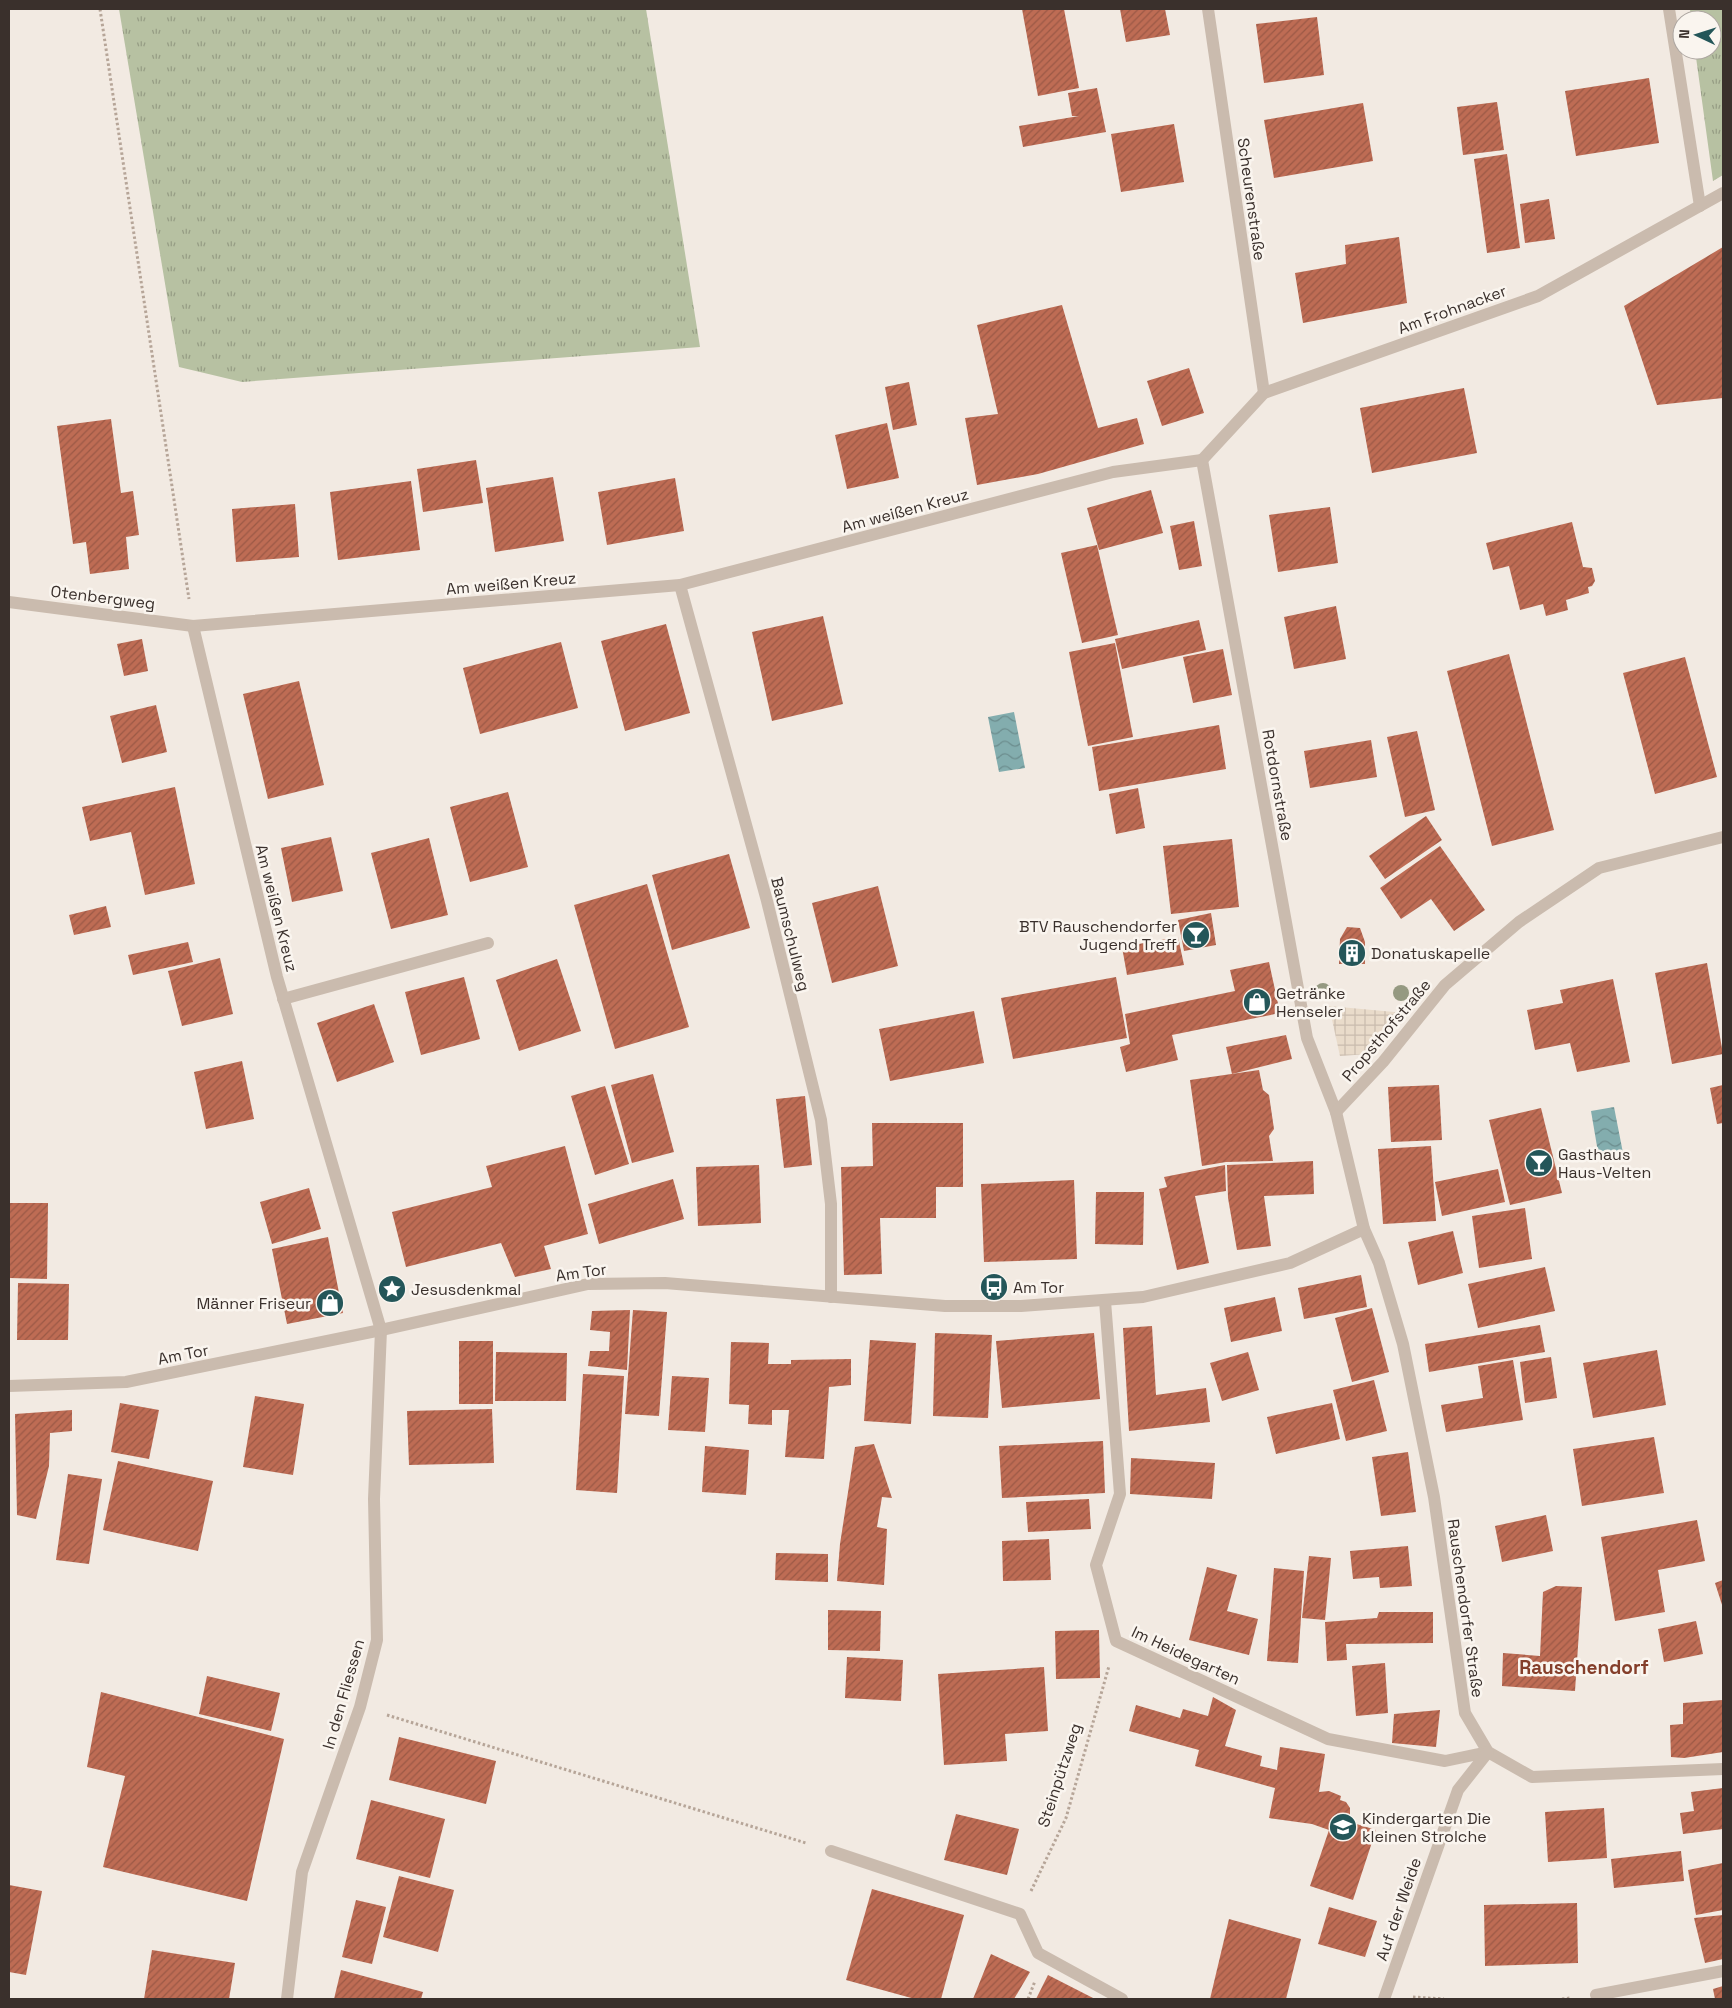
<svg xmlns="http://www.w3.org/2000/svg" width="1732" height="2008" viewBox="0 0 1732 2008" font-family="'Space Grotesk',sans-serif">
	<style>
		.grass { fill: url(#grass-tufts) }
		.plaza { fill: url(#plaza-grid) }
		.water { fill: url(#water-waves) }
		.building { fill: url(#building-hatch) }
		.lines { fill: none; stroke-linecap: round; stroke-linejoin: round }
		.path { stroke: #b6a598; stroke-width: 3; stroke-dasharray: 2.5 2.5; stroke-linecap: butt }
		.minor { stroke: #cabbae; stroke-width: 12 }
		.tree { fill: #959981 }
		.labels { text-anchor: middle; stroke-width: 5; stroke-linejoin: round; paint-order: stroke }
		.street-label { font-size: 16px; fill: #3a302c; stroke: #faf5ef }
		.poi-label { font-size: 16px; fill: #3a302c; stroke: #faf5ef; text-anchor: start }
		.quarter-label { font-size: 19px; font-weight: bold; fill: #843e2a; stroke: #faf5ef }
	</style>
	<defs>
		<pattern id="grass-tufts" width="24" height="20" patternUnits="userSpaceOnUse" patternTransform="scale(1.25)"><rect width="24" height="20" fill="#b7c1a2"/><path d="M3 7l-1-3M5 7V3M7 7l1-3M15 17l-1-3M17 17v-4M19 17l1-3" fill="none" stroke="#969d84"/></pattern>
		<pattern id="plaza-grid" width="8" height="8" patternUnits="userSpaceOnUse" patternTransform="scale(1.25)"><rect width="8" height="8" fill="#e9dbca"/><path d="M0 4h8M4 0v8" fill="none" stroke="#c9bcae"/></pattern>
		<pattern id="water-waves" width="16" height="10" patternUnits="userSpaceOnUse" patternTransform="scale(1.25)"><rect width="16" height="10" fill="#83adae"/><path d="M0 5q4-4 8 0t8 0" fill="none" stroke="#6c8d8e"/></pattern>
		<pattern id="building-hatch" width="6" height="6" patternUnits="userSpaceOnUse" patternTransform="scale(1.25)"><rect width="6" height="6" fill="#be6c54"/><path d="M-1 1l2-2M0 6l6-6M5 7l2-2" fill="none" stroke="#9b5946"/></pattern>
	</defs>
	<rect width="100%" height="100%" fill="#f2eae2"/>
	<g class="grass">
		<polygon points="119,9 646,9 700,347 242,382 179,367"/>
		<polygon points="1690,9 1723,9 1723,175 1713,181 1695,50 1712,50 1712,20 1691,20"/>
	</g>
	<polygon class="plaza" points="1329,1006 1405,1013 1369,1054 1340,1056"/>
	<g class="water">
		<polygon points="1014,712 1025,768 999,772 988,717"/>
		<polygon points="1614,1107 1623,1153 1599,1158 1591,1111"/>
	</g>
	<g class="building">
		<polygon points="1022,9 1064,9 1079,88 1038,96"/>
		<polygon points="1120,9 1165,9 1170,35 1126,42"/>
		<polygon points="1317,17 1324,75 1264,83 1256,24"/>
		<polygon points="1649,78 1659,143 1576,156 1565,91"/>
		<polygon points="1097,88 1106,132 1023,147 1019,126 1079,116 1072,116 1068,93"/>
		<polygon points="1497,102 1504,150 1463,155 1457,107"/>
		<polygon points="1363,103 1373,161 1274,178 1264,120"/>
		<polygon points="1174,124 1184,182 1121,192 1111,134"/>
		<polygon points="1507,154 1520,248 1487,253 1474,159"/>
		<polygon points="1549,199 1555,239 1525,243 1520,204"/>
		<polygon points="1399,237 1407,303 1303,323 1295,273 1346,264 1345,245"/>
		<polygon points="1723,247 1723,398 1657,405 1624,306"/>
		<polygon points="1062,305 1098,428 1137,418 1144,444 1038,474 977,485 965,418 998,414 977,325"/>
		<polygon points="1189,368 1204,413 1162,426 1147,381"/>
		<polygon points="909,382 917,425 893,430 885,387"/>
		<polygon points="1464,388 1477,453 1372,473 1360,408"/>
		<polygon points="111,419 121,493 133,491 139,535 126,537 129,569 90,574 86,542 73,544 57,426"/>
		<polygon points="887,423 899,478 847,489 835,435"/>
		<polygon points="476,460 483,503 423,512 417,469"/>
		<polygon points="553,477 564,541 495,552 486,488"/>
		<polygon points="675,478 684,531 607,545 598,492"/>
		<polygon points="411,481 420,550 338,560 330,492"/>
		<polygon points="1151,490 1163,533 1099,550 1087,508"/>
		<polygon points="295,504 299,557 236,562 232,509"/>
		<polygon points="1330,507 1338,563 1278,572 1269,515"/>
		<polygon points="1194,521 1202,566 1179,570 1170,526"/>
		<polygon points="1572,522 1583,567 1592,568 1595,581 1592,586 1588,587 1589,593 1566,600 1568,610 1546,616 1543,604 1520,610 1509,566 1493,570 1486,543"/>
		<polygon points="1097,545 1118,635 1082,643 1061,553"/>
		<polygon points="1336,606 1346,659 1294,669 1284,617"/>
		<polygon points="823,616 843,704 772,721 752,632"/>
		<polygon points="1199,620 1206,650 1122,669 1115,639"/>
		<polygon points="666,624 690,713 625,731 601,641"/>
		<polygon points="142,639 148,671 124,676 117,644"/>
		<polygon points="561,642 578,708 480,734 463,668"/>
		<polygon points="1115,643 1133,737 1088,746 1069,652"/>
		<polygon points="1223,649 1232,695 1193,703 1183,657"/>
		<polygon points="1509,654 1554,830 1492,846 1447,671"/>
		<polygon points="1685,657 1717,777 1655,794 1623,673"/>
		<polygon points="299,681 324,785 268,799 243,694"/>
		<polygon points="156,705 167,752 122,763 110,716"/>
		<polygon points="1219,725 1226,769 1099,791 1092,747"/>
		<polygon points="1417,731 1435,810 1405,817 1387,737"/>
		<polygon points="1371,740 1377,777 1310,788 1304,751"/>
		<polygon points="175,787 195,884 145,895 131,832 90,841 82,807"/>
		<polygon points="1138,788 1145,828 1116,834 1109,794"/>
		<polygon points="508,792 528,867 470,882 450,807"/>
		<polygon points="1426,816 1442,840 1385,879 1369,856"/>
		<polygon points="331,837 343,891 292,902 281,848"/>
		<polygon points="429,838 448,915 391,929 371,853"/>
		<polygon points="1232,839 1239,907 1171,914 1163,846"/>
		<polygon points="1440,846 1485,910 1454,931 1431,899 1401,919 1380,888"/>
		<polygon points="729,854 750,928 672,950 652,875"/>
		<polygon points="647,884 689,1027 615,1049 574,905"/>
		<polygon points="878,886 898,966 832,983 812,903"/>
		<polygon points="106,906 111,927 74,935 69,915"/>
		<polygon points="1211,913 1216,945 1184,951 1178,920"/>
		<polygon points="1347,927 1360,928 1365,942 1365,964 1339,964 1340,939"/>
		<polygon points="1178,937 1184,965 1127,975 1122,947"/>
		<polygon points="188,942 193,962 133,975 128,955"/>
		<polygon points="220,958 233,1014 182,1026 168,971"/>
		<polygon points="557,959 581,1031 519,1051 496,980"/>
		<polygon points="1269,962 1280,1013 1172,1035 1178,1060 1126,1072 1120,1047 1130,1044 1125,1014 1235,991 1230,970"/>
		<polygon points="1707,963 1723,1054 1672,1064 1655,973"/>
		<polygon points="464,977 480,1039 421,1055 405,992"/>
		<polygon points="1116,977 1127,1038 1013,1059 1001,998"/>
		<polygon points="1613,979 1630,1062 1577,1072 1570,1043 1535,1050 1527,1010 1563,1003 1560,990"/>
		<polygon points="374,1004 394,1062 337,1082 317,1023"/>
		<polygon points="974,1011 984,1063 890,1081 879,1029"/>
		<polygon points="1286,1035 1292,1059 1232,1074 1226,1047"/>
		<polygon points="242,1061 254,1119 206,1129 194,1072"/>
		<polygon points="1259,1070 1263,1090 1269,1095 1274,1129 1269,1136 1273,1161 1226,1162 1202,1166 1190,1080"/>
		<polygon points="653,1074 674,1152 632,1163 611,1085"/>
		<polygon points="1439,1085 1442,1140 1391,1142 1388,1087"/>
		<polygon points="1723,1085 1723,1123 1717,1124 1710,1088"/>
		<polygon points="605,1086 629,1164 595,1175 571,1096"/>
		<polygon points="805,1096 812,1165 784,1168 776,1099"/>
		<polygon points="1541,1108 1562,1193 1510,1205 1489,1120"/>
		<polygon points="872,1123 963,1123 963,1187 936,1187 936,1218 880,1218 882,1274 844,1275 841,1167 873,1166"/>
		<polygon points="565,1146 588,1234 544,1246 551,1269 515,1277 501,1243 406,1267 392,1212 492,1187 486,1166"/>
		<polygon points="1431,1146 1436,1221 1383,1224 1378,1149"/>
		<polygon points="1313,1161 1314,1194 1264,1196 1271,1246 1237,1250 1228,1198 1227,1165"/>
		<polygon points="759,1165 761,1223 698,1226 696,1167"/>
		<polygon points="1225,1165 1226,1191 1195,1196 1209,1263 1177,1270 1159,1189 1167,1187 1164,1177"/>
		<polygon points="1498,1169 1505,1202 1442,1216 1435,1182"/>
		<polygon points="673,1179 684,1219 599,1244 588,1204"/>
		<polygon points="1074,1180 1077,1259 984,1262 981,1184"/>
		<polygon points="309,1188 321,1229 272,1244 260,1202"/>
		<polygon points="1096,1192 1144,1192 1143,1245 1095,1244"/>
		<polygon points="9,1203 48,1203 47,1279 9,1278"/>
		<polygon points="1525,1208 1532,1259 1479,1268 1472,1216"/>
		<polygon points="1453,1231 1463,1273 1418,1285 1408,1242"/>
		<polygon points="328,1237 343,1313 287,1324 272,1249"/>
		<polygon points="1545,1267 1555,1311 1478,1328 1468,1284"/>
		<polygon points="1361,1275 1367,1307 1304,1319 1298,1288"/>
		<polygon points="18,1283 69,1284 68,1340 17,1340"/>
		<polygon points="1275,1297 1282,1331 1231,1342 1224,1308"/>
		<polygon points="1372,1308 1389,1372 1352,1382 1335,1318"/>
		<polygon points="630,1310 627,1370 588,1366 590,1351 609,1351 610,1332 590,1330 592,1311"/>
		<polygon points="633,1310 667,1312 659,1416 625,1414"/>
		<polygon points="1540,1325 1545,1352 1429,1372 1425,1344"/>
		<polygon points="1152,1326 1156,1395 1206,1388 1210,1422 1129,1431 1123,1328"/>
		<polygon points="935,1333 992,1335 988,1418 933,1416"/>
		<polygon points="1094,1333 1100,1399 1002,1408 996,1341"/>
		<polygon points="870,1340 916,1343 911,1424 864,1421"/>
		<rect x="459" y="1341" width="34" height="63"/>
		<polygon points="731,1342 769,1343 768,1364 791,1364 791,1360 851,1359 851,1385 829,1387 824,1459 785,1457 789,1410 772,1410 772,1425 748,1424 749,1405 729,1404"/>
		<polygon points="1657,1350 1666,1405 1593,1418 1583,1363"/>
		<polygon points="496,1352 567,1353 566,1401 495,1401"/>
		<polygon points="1248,1352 1259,1390 1222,1401 1210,1363"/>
		<polygon points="1551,1357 1557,1398 1525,1403 1520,1362"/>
		<polygon points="1513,1360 1523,1420 1446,1432 1441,1405 1483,1398 1478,1366"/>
		<polygon points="583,1374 624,1376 617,1493 576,1490"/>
		<polygon points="672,1376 709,1378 705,1432 668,1430"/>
		<polygon points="1374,1380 1387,1431 1346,1441 1333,1390"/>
		<polygon points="255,1396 304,1404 293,1475 243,1467"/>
		<polygon points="120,1403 159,1410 149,1459 111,1452"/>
		<polygon points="1332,1403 1340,1439 1276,1454 1267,1417"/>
		<polygon points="492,1409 494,1463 409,1465 407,1411"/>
		<polygon points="72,1410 72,1431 50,1433 49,1466 36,1519 17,1515 15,1414"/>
		<polygon points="1654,1437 1664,1493 1582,1506 1573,1449"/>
		<polygon points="1103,1441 1105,1493 1002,1498 999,1446"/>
		<polygon points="874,1444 892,1498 882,1497 877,1527 887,1529 884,1585 837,1581 840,1544 855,1447"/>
		<polygon points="705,1446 749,1450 746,1495 702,1492"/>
		<polygon points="1408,1452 1416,1512 1381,1516 1372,1457"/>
		<polygon points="1131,1458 1215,1463 1212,1499 1130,1494"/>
		<polygon points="118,1461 213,1481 198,1551 103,1530"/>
		<polygon points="68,1474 102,1479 89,1564 56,1560"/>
		<polygon points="1089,1499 1091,1529 1028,1532 1026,1502"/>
		<polygon points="1546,1515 1553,1551 1502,1562 1495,1526"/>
		<polygon points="1697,1520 1705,1561 1658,1570 1665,1612 1615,1621 1601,1537"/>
		<polygon points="1049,1539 1051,1580 1003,1581 1002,1541"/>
		<polygon points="1408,1546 1412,1586 1380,1588 1379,1577 1353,1579 1350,1551"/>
		<polygon points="776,1553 828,1554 828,1582 775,1580"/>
		<polygon points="1309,1556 1331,1558 1325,1620 1302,1618"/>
		<polygon points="1207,1567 1237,1575 1227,1611 1258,1619 1249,1655 1189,1640"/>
		<polygon points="1274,1568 1304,1571 1298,1663 1267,1661"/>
		<polygon points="1723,1580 1723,1608 1715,1583"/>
		<polygon points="1556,1586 1582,1587 1575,1691 1502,1686 1503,1653 1540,1656 1543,1592"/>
		<polygon points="828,1610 881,1611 880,1651 828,1650"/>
		<polygon points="1379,1612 1433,1612 1433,1643 1346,1644 1347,1660 1327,1661 1325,1622 1377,1618"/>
		<polygon points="1696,1621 1703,1654 1664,1662 1658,1629"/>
		<polygon points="1099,1630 1100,1678 1056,1679 1055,1631"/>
		<polygon points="847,1657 903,1660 901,1701 845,1698"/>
		<polygon points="1385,1663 1388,1713 1356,1716 1352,1666"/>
		<polygon points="1044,1667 1048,1731 1005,1734 1007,1761 944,1765 938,1674"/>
		<polygon points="207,1676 280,1693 271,1731 199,1714"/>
		<polygon points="101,1692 284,1739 247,1901 103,1867 125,1776 87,1767"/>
		<polygon points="1213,1697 1236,1710 1225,1746 1262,1756 1260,1766 1277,1770 1280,1747 1325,1754 1319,1792 1329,1791 1341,1796 1340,1800 1346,1802 1350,1808 1350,1822 1376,1830 1353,1900 1310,1886 1329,1830 1312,1824 1269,1818 1275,1788 1195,1766 1199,1750 1129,1731 1136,1705 1180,1718 1183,1709 1208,1716"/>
		<polygon points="1723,1700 1723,1752 1684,1758 1671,1757 1670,1725 1683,1724 1683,1703"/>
		<polygon points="1440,1710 1436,1747 1392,1743 1394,1714"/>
		<polygon points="399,1737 496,1761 486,1804 389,1780"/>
		<polygon points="1723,1788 1723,1829 1683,1834 1680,1813 1694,1811 1691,1792"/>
		<polygon points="371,1800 445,1819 430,1878 356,1859"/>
		<polygon points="1604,1808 1607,1858 1548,1862 1545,1812"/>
		<polygon points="956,1814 1019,1829 1007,1875 944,1860"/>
		<polygon points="1681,1851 1684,1881 1614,1888 1611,1859"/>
		<polygon points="1723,1863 1723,1910 1696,1915 1688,1870"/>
		<polygon points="399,1876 454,1890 438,1952 383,1937"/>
		<polygon points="9,1885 42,1891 26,1975 9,1972"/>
		<polygon points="872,1889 964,1915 941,1999 915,1999 846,1980"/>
		<polygon points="356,1900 386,1907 372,1964 342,1957"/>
		<polygon points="1577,1903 1578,1963 1485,1966 1484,1905"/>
		<polygon points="1329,1907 1377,1921 1365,1957 1318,1944"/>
		<polygon points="1723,1915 1723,1959 1705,1963 1694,1918"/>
		<polygon points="1229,1919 1301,1939 1286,1999 1210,1999"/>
		<polygon points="152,1950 235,1963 229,1999 144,1999"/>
		<polygon points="991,1954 1030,1972 1014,1999 973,1999"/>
		<polygon points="341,1970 423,1992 421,1999 334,1999"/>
		<polygon points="1048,1975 1095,1999 1036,1999"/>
		<polygon points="1723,1986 1723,1999 1715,1999 1713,1989"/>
	</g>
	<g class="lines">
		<g class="path">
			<polyline points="100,9 189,599"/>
			<polyline points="387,1715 806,1843"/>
			<polyline points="1031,1891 1066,1818 1109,1666"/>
			<polyline points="1413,1997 1444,1999"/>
			<polyline points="1028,1999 1035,1981"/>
			<polyline points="1562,1999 1570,1998"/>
		</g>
		<g class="minor">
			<polyline points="1208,9 1264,393"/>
			<polyline points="1669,9 1700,206"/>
			<polyline points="1202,460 1307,1038 1336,1112 1364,1229 1379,1263 1403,1344 1434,1497 1465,1713 1488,1752 1532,1777 1723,1769"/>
			<polyline points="1202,460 1264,393 1538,296 1723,193"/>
			<polyline points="680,585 767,901 821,1120 831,1204 831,1297"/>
			<polyline points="9,602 193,626 680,585 1113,472 1202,460"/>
			<polyline points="193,626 277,977 381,1330 374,1499 377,1640 360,1707 302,1872 287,1999"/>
			<polyline points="283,999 488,943"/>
			<polyline points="1336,1112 1383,1062 1445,985 1519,922 1599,868 1723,837"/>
			<polyline points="1105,1301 1120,1494 1096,1565 1116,1641 1328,1739 1445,1761 1488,1752"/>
			<polyline points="9,1386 126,1382 381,1330 588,1284 665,1283 945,1306 1021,1306 1143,1297 1290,1263 1364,1229"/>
			<polyline points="831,1851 1020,1914 1038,1953 1122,1999"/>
			<polyline points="1596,1995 1723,1971"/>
			<polyline points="1384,1999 1458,1790 1488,1752"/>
		</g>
	</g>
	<g class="tree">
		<circle cx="1323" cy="991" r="8"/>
		<circle cx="1401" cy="993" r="8"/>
	</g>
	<defs>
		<symbol id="bar-disc" viewBox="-11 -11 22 22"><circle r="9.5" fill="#245659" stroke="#faf5ef"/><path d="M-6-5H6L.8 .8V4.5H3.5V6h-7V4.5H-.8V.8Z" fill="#fff"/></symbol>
		<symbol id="building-disc" viewBox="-11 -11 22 22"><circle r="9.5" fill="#245659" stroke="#faf5ef"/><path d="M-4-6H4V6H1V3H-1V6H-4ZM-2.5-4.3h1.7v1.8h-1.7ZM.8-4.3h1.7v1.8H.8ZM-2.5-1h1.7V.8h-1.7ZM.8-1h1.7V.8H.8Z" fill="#fff"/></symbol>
		<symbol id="shop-disc" viewBox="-11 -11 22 22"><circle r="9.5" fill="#245659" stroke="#faf5ef"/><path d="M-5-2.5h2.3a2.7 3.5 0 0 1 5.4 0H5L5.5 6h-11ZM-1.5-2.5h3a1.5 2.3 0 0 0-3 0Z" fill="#fff"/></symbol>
		<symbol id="bus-disc" viewBox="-11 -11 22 22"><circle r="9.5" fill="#245659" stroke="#faf5ef"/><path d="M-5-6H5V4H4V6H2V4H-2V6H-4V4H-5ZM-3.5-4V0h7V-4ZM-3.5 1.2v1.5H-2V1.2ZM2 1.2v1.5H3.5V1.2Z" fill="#fff"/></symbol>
		<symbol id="sight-disc" viewBox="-11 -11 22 22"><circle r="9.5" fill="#245659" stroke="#faf5ef"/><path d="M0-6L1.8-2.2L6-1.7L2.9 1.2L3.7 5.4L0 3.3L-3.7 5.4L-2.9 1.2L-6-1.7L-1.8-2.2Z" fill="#fff"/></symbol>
		<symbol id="school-disc" viewBox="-11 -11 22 22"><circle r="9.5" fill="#245659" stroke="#faf5ef"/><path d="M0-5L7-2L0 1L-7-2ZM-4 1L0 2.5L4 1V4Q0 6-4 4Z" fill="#fff"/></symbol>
	</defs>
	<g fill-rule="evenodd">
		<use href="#bar-disc" x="1180" y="919" width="32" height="32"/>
		<use href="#building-disc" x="1336" y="937" width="32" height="32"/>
		<use href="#shop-disc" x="1241" y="986" width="32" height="32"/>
		<use href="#bar-disc" x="1523" y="1147" width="32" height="32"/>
		<use href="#bus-disc" x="978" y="1271" width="32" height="32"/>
		<use href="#sight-disc" x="376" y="1273" width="32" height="32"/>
		<use href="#shop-disc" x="314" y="1287" width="32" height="32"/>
		<use href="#school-disc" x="1327" y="1811" width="32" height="32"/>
	</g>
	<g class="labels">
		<g class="street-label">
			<text transform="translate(1252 199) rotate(82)" y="6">Scheurenstraße</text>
			<text transform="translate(1452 309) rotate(-20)" y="6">Am Frohnacker</text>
			<text transform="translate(905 510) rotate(-15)" y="6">Am weißen Kreuz</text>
			<text transform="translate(511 583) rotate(-5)" y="6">Am weißen Kreuz</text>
			<text transform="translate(103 597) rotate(7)" y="6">Otenbergweg</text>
			<text transform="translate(1278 785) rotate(80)" y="6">Rotdornstraße</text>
			<text transform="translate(277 908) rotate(76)" y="6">Am weißen Kreuz</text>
			<text transform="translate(791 934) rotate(76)" y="6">Baumschulweg</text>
			<text transform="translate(1386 1030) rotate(-50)" y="6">Propsthofstraße</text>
			<text transform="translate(581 1272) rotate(-8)" y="6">Am Tor</text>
			<text transform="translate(183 1354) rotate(-11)" y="6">Am Tor</text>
			<text transform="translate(1466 1608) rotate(82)" y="6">Rauschendorfer Straße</text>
			<text transform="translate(1186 1655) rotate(25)" y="6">Im Heidegarten</text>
			<text transform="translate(343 1694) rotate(-74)" y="6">In den Fliessen</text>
			<text transform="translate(1059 1775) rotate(-72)" y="6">Steinpützweg</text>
			<text transform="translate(1398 1909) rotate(-71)" y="6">Auf der Weide</text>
		</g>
		<g class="poi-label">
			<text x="1177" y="932" text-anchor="end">BTV Rauschendorfer<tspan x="1177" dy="18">Jugend Treff</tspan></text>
			<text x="1371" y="959">Donatuskapelle</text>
			<text x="1276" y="999">Getränke<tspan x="1276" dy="18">Henseler</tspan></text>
			<text x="1558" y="1160">Gasthaus<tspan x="1558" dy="18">Haus-Velten</tspan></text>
			<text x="1013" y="1293">Am Tor</text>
			<text x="411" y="1295">Jesusdenkmal</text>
			<text x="311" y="1309" text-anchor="end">Männer Friseur</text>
			<text x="1362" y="1824">Kindergarten Die<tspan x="1362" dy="18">kleinen Strolche</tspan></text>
		</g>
		<g class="quarter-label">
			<text x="1584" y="1674">Rauschendorf</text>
		</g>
	</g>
	<rect width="1732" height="2008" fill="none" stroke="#3a302c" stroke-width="20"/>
	<g transform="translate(1697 35) rotate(274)"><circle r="24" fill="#faf5ef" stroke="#ada6a1"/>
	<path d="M0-4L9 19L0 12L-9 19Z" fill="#245659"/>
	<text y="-8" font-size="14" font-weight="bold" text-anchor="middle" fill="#3a302c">N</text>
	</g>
</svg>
